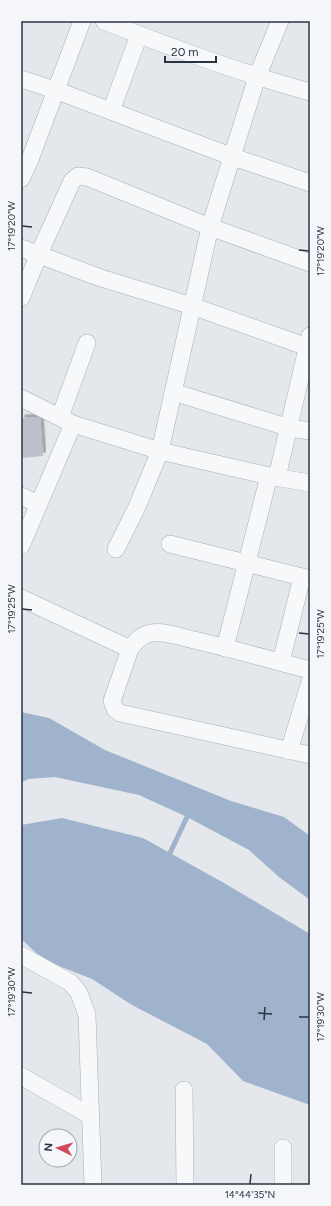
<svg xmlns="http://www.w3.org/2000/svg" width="331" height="1206" viewBox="0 0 331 1206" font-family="Figtree,sans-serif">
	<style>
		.water { fill: #9fb4cc }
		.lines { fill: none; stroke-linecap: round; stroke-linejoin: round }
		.stream { stroke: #9fb4cc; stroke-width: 5 }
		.building { fill: #bbc0ca; filter: url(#shadow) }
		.minor-casing { stroke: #a9aeb7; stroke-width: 18 }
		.minor { stroke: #f7f8fa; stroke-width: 17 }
		.ticks { fill: none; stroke: #2b3445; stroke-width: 1.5 }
		.neatline { fill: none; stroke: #2b3445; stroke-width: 1.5 }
		.ticks-label { font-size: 10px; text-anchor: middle; fill: #2b3445 }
	</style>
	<defs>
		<filter id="shadow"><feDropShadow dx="3.5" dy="-3.5" stdDeviation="0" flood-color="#0004"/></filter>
	</defs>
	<rect width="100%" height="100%" fill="#e4e7ec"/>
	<g class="water">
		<polygon points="21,712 49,718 105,750 231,801 284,817 310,836 310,900 279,877 249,850 187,817 139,795 55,777 28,779 21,783"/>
		<polygon points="62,818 143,838 224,883 310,934 310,1105 243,1081 207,1044 132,1005 92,979 44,960 21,939 21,825"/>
	</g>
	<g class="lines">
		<polyline class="stream" points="170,853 187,817"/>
	</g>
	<polygon class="building" points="40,417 43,456 21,458 21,418"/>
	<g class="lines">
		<defs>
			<g id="minor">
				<path d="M104,21C172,48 240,73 310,92"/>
				<polyline points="21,79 55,90 233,157 310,183"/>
				<polyline points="111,111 139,35"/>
				<polyline points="21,179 29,162 82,21"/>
				<polyline points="21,248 98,277 192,306 310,348"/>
				<polyline points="21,298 39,254 72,181 78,176 87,177 210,227 310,263"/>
				<polyline points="173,392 290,428 310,431"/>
				<polyline points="21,398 73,424 160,451 269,476 310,483"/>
				<polyline points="60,417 87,343"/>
				<polyline points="277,477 310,336"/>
				<polyline points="21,496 38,504"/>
				<polyline points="170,544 310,579"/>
				<polyline points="21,546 73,424"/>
				<polyline points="116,549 137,507 160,451 210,227 257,77 280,21"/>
				<path d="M21,598L130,649C136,641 141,635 151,633C165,631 181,637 194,640C233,649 271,660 310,670"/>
				<polyline points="225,648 269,476"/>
				<polyline points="130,649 112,701 115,709 120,713 310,755"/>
				<polyline points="281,662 302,577"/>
				<polyline points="289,751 310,682"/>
				<polyline points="21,955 71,983 79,993 87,1015 93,1185"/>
				<polyline points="21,1076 91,1116"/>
				<polyline points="184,1090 185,1185"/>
				<polyline points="283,1148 283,1185"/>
			</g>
		</defs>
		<use href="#minor" class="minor-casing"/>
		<use href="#minor" class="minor"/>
	</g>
	<path class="ticks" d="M22,226L32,227M299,250L309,251M22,609L32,610M299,633L309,634M22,992L32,993M258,1013L272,1014M299,1017H309M264,1020L265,1007M250,1184L251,1174"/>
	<rect width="331" height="1206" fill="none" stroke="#f4f6f9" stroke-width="44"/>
	<g transform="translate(58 1148) rotate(275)"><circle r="19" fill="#f4f6f9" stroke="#a4a8b1"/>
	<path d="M0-3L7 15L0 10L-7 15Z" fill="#d1495b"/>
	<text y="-6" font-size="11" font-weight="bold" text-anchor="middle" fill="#2b3445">N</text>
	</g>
	<path d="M165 56v6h51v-6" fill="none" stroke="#2b3445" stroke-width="2"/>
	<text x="171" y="56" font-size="12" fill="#2b3445" stroke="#f4f6f9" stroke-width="3" paint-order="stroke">20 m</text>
	<rect x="22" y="22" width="287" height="1162" class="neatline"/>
	<g class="ticks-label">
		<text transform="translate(11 226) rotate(-90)" y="4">17°19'20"W</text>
		<text transform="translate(320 251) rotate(-90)" y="4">17°19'20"W</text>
		<text transform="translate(11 609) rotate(-90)" y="4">17°19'25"W</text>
		<text transform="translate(320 634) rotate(-90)" y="4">17°19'25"W</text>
		<text transform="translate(11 992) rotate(-90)" y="4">17°19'30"W</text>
		<text transform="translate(320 1017) rotate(-90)" y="4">17°19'30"W</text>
		<text x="250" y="1198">14°44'35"N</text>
	</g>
</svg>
